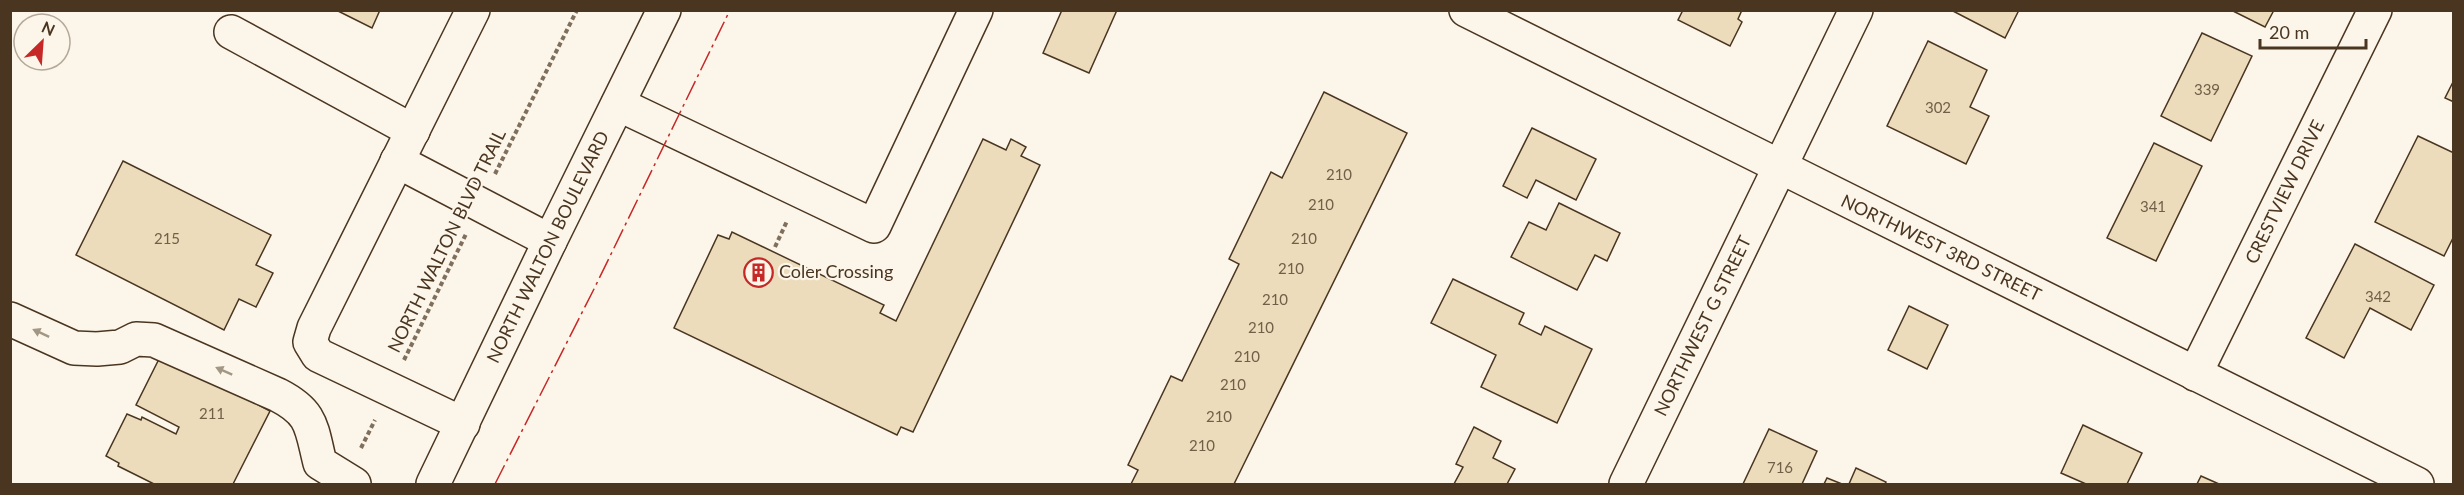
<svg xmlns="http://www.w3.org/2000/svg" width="2464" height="495" viewBox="0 0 2464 495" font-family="Lato,sans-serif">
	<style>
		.building { fill: #ecdcbc; stroke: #4a3520; stroke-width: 1.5 }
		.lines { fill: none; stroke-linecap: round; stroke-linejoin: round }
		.minor-casing { stroke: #4a3520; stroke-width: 36 }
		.major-casing { stroke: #4a3520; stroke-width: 36 }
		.path { stroke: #7f6f5c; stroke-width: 4; stroke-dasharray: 4.5 3; stroke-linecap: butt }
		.minor { stroke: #fbf6e9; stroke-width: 33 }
		.major { stroke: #fbf6e9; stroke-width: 33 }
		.power { stroke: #c62828; stroke-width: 1.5; stroke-dasharray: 21 4.5 3 4.5; stroke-linecap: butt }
		.oneway { fill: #a29684 }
		.labels { text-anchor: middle; stroke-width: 4.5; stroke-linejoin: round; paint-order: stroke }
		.number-label { font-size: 15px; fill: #725f47 }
		.street-label { font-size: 18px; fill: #4a3520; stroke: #fbf6e9 }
		.poi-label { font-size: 18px; fill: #4a3520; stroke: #fbf6e9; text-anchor: start }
	</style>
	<rect width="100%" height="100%" fill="#fbf6e9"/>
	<g class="building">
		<polygon points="336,10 380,10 372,28"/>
		<polygon points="1062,10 1117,10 1089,73 1043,53"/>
		<polygon points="1683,10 1742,10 1738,19 1742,22 1730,46 1678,20"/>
		<polygon points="1951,10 2019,10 2005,38"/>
		<polygon points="2231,10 2274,10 2265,27"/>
		<polygon points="2202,33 2252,56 2211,141 2161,116"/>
		<polygon points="1928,41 1987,70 1970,107 1989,116 1966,164 1887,126"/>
		<polygon points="2454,80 2454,102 2445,98"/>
		<polygon points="1324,92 1407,133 1234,484 1131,484 1138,470 1128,465 1171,376 1182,381 1239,264 1229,259 1271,172 1282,178"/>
		<polygon points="1532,128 1596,159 1576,200 1536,180 1527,198 1503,186"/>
		<polygon points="2418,136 2454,153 2454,236 2444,256 2375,222"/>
		<polygon points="983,139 1006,150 1011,139 1026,147 1021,156 1040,165 913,432 901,427 897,435 674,328 718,235 729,239 732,232 884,305 880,313 896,321"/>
		<polygon points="2154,143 2202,166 2156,261 2107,238"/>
		<polygon points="123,161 271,235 256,265 273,273 256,307 239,299 224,330 76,255"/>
		<polygon points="1559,203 1620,233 1607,261 1595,255 1577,290 1511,257 1529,222 1546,230"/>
		<polygon points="2355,244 2434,285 2411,330 2370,308 2344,358 2306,338"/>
		<polygon points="1453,279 1524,313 1519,324 1541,335 1545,326 1592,349 1557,423 1481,387 1496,355 1431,323"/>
		<polygon points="1909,306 1948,325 1927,369 1888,350"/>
		<polygon points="161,355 270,411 233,484 154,484 118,466 119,463 106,456 127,414 141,420 142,417 176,434 179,427 136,405"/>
		<polygon points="2083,425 2142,453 2127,484 2086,484 2061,473"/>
		<polygon points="1474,427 1501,441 1493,458 1515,469 1507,484 1454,484 1463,467 1456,464"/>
		<polygon points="1769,429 1817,451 1802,484 1743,484"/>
		<polygon points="1856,468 1886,482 1885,484 1849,484"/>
		<polygon points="2201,476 2219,484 2197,484"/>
		<polygon points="1827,478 1842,484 1824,484"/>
	</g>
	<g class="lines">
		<defs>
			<g id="minor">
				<polyline points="1466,10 2417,484"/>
				<polyline points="231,32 413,131"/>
				<polyline points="618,104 874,226 976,10"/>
				<polyline points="397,161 550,241"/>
				<path d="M10,319L74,348L97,349L120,347L136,339L154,340L278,395C313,413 311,427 320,463L354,484"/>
				<polyline points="2195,374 2375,10"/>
				<polyline points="463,424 318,355 310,342 314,328 473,10"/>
				<polyline points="1626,484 1856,10"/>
			</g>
			<polyline id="major" points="433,484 550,241 664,10"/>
		</defs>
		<use href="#minor" class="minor-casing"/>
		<use href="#major" class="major-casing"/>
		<g class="path">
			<polyline points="495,174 577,10"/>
			<polyline points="775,247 787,221"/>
			<polyline points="404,360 466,234"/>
			<polyline points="361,448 375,420"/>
		</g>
		<use href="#minor" class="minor"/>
		<use href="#major" class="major"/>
		<polyline class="power" points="495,484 594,289 730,10"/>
	</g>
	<defs><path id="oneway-solid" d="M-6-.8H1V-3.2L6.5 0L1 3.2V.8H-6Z" transform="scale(1.5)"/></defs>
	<g class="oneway">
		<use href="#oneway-solid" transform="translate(41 333) rotate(-155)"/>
		<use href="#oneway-solid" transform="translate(224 371) rotate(-156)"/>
	</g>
	<defs>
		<symbol id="building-ring" viewBox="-11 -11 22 22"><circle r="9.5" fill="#fbf6e9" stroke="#c62828" stroke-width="1.5"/><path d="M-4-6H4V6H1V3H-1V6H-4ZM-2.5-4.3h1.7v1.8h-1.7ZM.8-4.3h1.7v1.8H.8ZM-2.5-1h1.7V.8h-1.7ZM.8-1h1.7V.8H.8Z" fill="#c62828"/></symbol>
	</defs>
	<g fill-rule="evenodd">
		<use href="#building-ring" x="742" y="256" width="33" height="33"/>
	</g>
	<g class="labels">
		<g class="number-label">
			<text x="2207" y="95">339</text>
			<text x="1938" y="113">302</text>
			<text x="1339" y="180">210</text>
			<text x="1321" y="210">210</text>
			<text x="2153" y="212">341</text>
			<text x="167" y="244">215</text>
			<text x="1304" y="244">210</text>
			<text x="1291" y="274">210</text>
			<text x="2378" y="302">342</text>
			<text x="1275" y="305">210</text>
			<text x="1261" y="333">210</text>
			<text x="1247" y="362">210</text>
			<text x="1233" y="390">210</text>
			<text x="212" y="419">211</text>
			<text x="1219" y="422">210</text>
			<text x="1202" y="451">210</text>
			<text x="1780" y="473">716</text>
		</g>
		<g class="street-label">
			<text transform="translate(2285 192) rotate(-64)" y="6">CRESTVIEW DRIVE</text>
			<text transform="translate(447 241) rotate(-64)" y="6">NORTH WALTON BLVD TRAIL</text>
			<text transform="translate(548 247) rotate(-64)" y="6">NORTH WALTON BOULEVARD</text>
			<text transform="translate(1941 248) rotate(26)" y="6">NORTHWEST 3RD STREET</text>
			<text transform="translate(1703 326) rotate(-64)" y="6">NORTHWEST G STREET</text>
		</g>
		<g class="poi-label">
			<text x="779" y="278">Coler Crossing</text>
		</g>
	</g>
	<rect width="2464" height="495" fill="none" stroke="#4a3520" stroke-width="24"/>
	<g transform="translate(42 42) rotate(25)"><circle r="28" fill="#fbf6e9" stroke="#b4a999" stroke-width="1.5"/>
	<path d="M0-4.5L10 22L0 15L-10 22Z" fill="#c62828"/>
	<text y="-9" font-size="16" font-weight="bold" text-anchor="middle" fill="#4a3520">N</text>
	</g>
	<path d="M2260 39v9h106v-9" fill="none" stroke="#4a3520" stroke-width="3"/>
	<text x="2269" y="39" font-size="18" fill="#4a3520" stroke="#fbf6e9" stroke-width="4.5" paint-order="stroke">20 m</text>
</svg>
